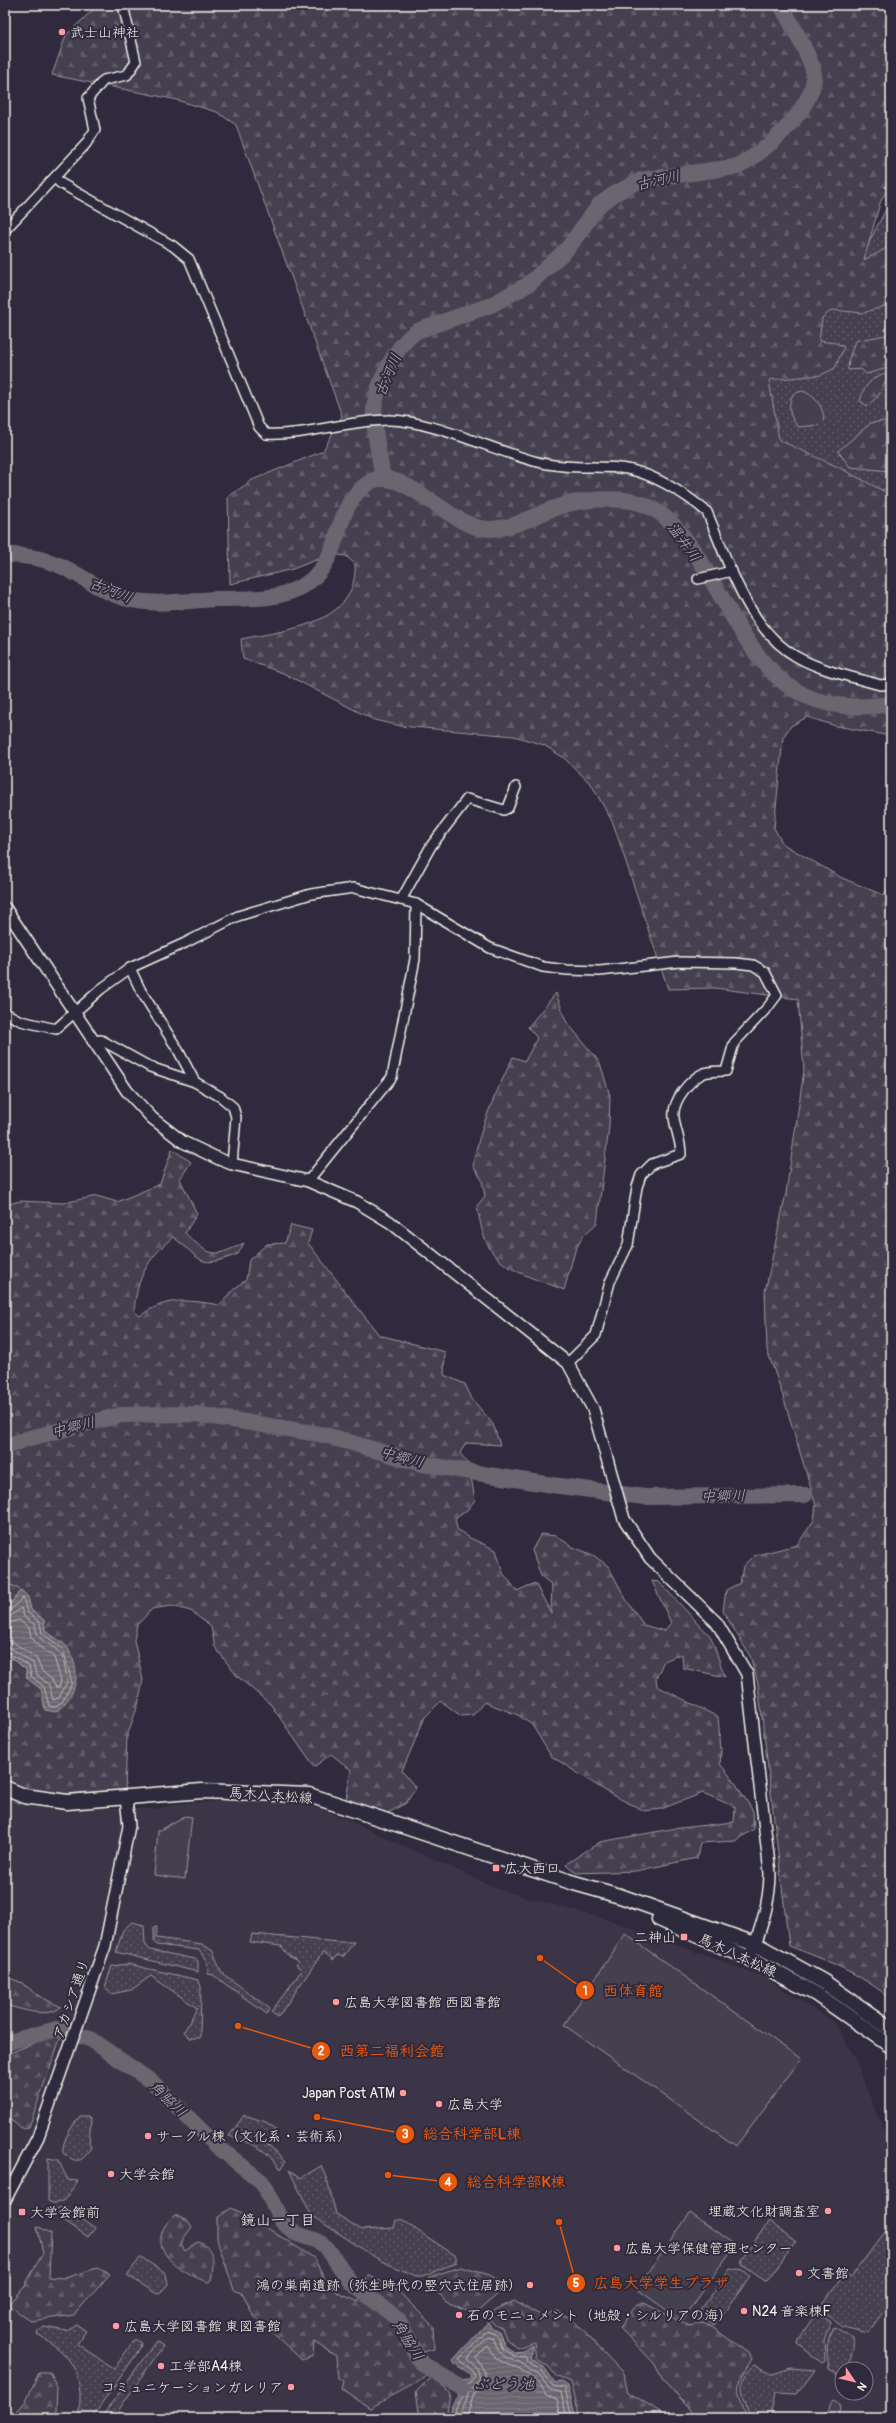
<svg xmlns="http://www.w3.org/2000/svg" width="896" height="2423" viewBox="0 0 896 2423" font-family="Pangolin,'Klee One',sans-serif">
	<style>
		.built { fill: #3b3647; fill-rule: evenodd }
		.grass { fill: url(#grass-dots); stroke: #9c989c }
		.forest { fill: url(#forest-firs); stroke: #9c989c }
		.green { fill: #454050; stroke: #9c989c }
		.water { fill: url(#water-rules); stroke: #a19ea0 }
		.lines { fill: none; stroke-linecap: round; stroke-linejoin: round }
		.shore { stroke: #bdb9b8; stroke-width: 1 }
		.river { stroke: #6a6670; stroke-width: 16 }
		.minor-casing { stroke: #f4f1e8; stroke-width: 12 }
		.tertiary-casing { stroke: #f4f1e8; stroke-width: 14 }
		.primary-casing { stroke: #f4f1e8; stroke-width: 17 }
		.minor { stroke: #2f2a3d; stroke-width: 9 }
		.tertiary { stroke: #2f2a3d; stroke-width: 11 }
		.primary { stroke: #2f2a3d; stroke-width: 14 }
		.poi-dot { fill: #ff9aa2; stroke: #2f2a3d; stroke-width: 1.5 }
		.labels { text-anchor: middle; stroke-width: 4; stroke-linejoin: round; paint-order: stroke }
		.poi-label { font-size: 14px; fill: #f4f1e8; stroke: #2f2a3d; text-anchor: start }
		.street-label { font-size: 14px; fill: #f4f1e8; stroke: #2f2a3d }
		.water-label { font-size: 15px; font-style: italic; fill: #b6b2b2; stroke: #2f2a3d }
		.neighbourhood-label { font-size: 15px; fill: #f4f1e8; stroke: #2f2a3d }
		.leader { fill: none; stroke: #e8590c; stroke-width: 1.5 }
		.callout-dot { fill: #e8590c; stroke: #2f2a3d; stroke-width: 1.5 }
		.mark-label { font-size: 12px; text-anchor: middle; font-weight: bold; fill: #fff }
		.callout-label { font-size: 15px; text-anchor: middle; font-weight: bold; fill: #e8590c; stroke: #2f2a3d; stroke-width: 4; stroke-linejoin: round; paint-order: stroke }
	</style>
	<defs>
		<pattern id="grass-dots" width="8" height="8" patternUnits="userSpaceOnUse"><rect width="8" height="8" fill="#454050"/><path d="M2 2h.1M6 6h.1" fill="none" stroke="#605c69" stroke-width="1.8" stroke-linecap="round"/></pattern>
		<pattern id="forest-firs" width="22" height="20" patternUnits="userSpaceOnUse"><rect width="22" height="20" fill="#454050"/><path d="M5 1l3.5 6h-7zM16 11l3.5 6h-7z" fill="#605c69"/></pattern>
		<pattern id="water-rules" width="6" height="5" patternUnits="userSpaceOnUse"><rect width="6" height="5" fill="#6a6670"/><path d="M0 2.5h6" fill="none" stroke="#807c84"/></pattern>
	</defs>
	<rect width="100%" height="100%" fill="#2f2a3d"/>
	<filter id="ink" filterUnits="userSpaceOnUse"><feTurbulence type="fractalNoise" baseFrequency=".025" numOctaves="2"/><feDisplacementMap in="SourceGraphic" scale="8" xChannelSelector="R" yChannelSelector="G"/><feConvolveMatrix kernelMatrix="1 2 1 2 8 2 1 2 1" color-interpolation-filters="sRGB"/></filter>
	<g filter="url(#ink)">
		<path class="built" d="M5,1795L27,1804L59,1807L157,1809L175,1804L255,1798L321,1808L501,1890L612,1921L764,1977L834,2022L856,2059L862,2079L884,2129L891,2136V2418H5ZM842,2369H866V2393H842Z"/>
		<g class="grass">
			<polygon points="891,199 891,488 845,498 597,456 853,274"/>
			<polygon points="5,1582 21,1590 5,1611"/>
			<polygon points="132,1922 144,1925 145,1944 150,1950 195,1959 198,1961 198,1972 116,1952 123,1930"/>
			<polygon points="154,1927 157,1927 156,1938 202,1944 213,1951 221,1972 270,2009 267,2014 213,1975 208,1974 207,1962 199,1950 157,1945 154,1942"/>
			<polygon points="252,1934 338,1942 354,1942 343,1957 337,1955 334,1960 323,1952 278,2017 271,2012 302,1970 296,1965 299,1962 290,1957 281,1946 250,1942"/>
			<polygon points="128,1964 198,1980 201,1986 200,2038 190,2038 184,2032 197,2008 151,1976 131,1990 111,1994 105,1987 112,1966"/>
			<path d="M244,2115L266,2122L276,2129L266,2142L285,2162L282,2168H280C263,2146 254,2145 229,2136Z"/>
			<path d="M80,2116H88L91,2119L89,2144L91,2147C83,2163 76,2164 63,2153C62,2139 72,2127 80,2116Z"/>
			<polygon points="48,2158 58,2160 68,2180 78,2181 64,2200 55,2204 48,2201"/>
			<polygon points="321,2166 327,2180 336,2214 362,2230 394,2228 396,2220 403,2221 456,2256 456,2263 422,2276 416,2276 381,2261 312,2216 289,2170 301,2178"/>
			<polygon points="65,2207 95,2228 88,2237 51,2211 52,2209"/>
			<polygon points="769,2221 796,2242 768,2280 765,2281 742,2265 741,2260"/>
			<polygon points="891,2224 891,2301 868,2333 843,2327 819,2309 845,2273 851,2277"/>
			<polygon points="141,2257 166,2274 168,2284 162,2291 157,2294 127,2275"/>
			<polygon points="730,2269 743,2271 750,2277 714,2326 697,2315"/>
			<polygon points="817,2313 830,2322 824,2340 825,2361 822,2363 798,2344 799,2339"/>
			<path d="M76,2324L86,2331L77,2344L114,2369L135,2339L141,2343L140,2349L92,2418H87L79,2413C84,2372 71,2354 37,2334L38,2330L44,2327L68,2331Z"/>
			<path d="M836,2328L853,2338C855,2353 849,2364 839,2374L829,2369L826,2346L832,2329Z"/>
			<polygon points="156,2341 163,2346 118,2411 127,2418 130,2414 135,2418 101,2418"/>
			<path d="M754,2365L773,2374L791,2368L815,2370L797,2394L775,2393L770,2418H750C745,2398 733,2381 754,2365Z"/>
		</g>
		<g class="forest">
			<path d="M98,5H891V182L880,203L864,260L891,246V304L863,313L832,310L822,318L819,341L836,343L844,347L835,368L821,375L769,380L779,440L840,468L891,495V736L836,726L807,717L791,726L783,737L774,828L783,844L842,878L883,895L891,885V1999C860,1973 826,1960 789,1946L758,1683L750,1656L723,1611L726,1590L740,1583L743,1566L753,1556L797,1545L814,1520L816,1505L782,1393L767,1350L765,1292L786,1193L804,1070L798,999L715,988L668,989L613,823L591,784L564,758L544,745L514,736L401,726L374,720L283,673L243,659L241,639C286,630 358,625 355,564L346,556L331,554L293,569L230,584L228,497L252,480L323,451L342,416L236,125L217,112L173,99L52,75L66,35Z"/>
			<polygon points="891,334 891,367 866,374 861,369 848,370 849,358 855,341"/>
			<path d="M885,373L887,380L878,396L867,406L860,401C864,386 870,379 885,373Z"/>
			<polygon points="891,420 891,469 889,471 850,467 838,451 871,423"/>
			<path d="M556,993L566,1021L600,1063L610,1096L609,1127L597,1223L583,1236L575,1251L564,1290C541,1280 508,1273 493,1253C483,1241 480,1222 477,1206L485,1196L482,1180L473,1166C479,1127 496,1093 513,1057L525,1061L537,1038L528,1027Z"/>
			<path d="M172,1149L191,1162L180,1179L197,1214L185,1233C210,1256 212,1259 244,1243L238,1254C196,1270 204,1260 173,1237C147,1259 137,1278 134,1311L140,1316C167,1296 189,1300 220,1305L234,1289L246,1280L249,1260L267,1244L285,1243L291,1225L312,1230L308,1243L379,1335L445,1352L444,1375L465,1384L472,1399L493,1424L500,1445L466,1443L460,1453L469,1465L475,1500L467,1510L455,1518L457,1529L470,1538L496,1550L503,1573L517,1591L535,1583L551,1613L552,1585L541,1576L532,1550L541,1534L556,1536L573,1547L593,1555L608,1566L627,1601L644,1625L664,1631L671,1623L652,1581L659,1582L711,1637L725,1677L683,1668L682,1654L664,1661L656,1678L657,1686L718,1717L721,1751L720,1764L734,1781L753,1811L754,1829L735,1841L700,1843L697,1858L636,1871L576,1873L566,1864L600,1842L671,1829L734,1822L735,1807L703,1793L661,1809L645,1811L612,1795L551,1756L532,1725L518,1715L484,1702L473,1715L461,1716L441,1701L425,1717L402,1771L416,1788L406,1803L386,1814L346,1799L351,1770L331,1754L314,1767L271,1705L237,1676L215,1647L211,1627L191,1611L171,1606L152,1609L137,1625L134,1640L143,1680L138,1705L127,1736L125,1790C88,1791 38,1802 5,1781V1654L26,1669L27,1678L41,1689L66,1646L45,1630L44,1621L31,1610C27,1591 21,1590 5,1582V1205L20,1201L63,1203L97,1196L117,1202L160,1184Z"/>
			<path d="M5,1976L22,1983L39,1996L61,2007C47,2019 21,2009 5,2005Z"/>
			<polygon points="51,2036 61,2036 29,2127 23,2129 5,2116 5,2055"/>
			<polygon points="231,2208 247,2215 314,2258 324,2277 338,2293 359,2302 368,2275 399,2292 433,2326 434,2349 416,2354 427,2374 414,2384 370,2408 341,2389 343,2381 338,2378 336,2356 314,2342 313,2356 302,2360 253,2315 243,2294 234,2290 217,2239 217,2218"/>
			<path d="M175,2215L189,2222L192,2227L183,2239L181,2245L185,2251L198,2242C216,2248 214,2264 211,2280L208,2282C179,2273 139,2245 175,2215Z"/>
			<polygon points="37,2226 51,2233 49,2277 65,2278 97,2268 110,2274 74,2315 31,2321 8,2305 25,2285 43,2253"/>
			<polygon points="460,2267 490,2275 507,2286 476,2313 446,2302 441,2295 426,2288 429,2277"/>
			<polygon points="514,2301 544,2317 552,2312 558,2311 573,2320 623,2373 628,2392 670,2418 580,2418 571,2382 557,2377 548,2366 536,2360 534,2342 517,2348 507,2341 502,2328 496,2326 488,2318 495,2310"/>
			<path d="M644,2303L689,2326L702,2323L712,2327L748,2353L751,2360C733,2388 737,2388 747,2418H696L688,2406L664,2382L654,2363L620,2328L634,2307Z"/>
			<polygon points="39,2373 51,2373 57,2387 56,2411 60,2418 9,2418 25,2402"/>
			<polygon points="433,2375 440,2380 450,2395 446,2418 420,2418 416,2392"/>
			<polygon points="834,2400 839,2404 840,2409 837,2418 820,2418 822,2414 828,2413 831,2402"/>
		</g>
		<g class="green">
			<path d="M802,391C814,394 824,407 824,420L819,425L798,427C789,416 787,407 793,394Z"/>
			<polygon points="185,1816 192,1817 185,1879 154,1875 158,1831"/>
			<polygon points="625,1934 801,2059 736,2146 564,2025"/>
			<polygon points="690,2213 735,2245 682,2321 637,2289"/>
		</g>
		<g class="water">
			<path d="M21,1590L28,1597L31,1610L44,1620L45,1630C50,1636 64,1642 67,1647C82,1672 78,1694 56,1712L45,1710L41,1689L27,1678L26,1669L5,1654V1611Z"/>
			<polygon points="49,2025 63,2027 61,2032 43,2035 5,2052 5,2040"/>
			<path d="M488,2322L492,2329L499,2331L505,2346L514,2352L523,2351L532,2345L533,2349L530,2359L544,2367L555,2383L562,2382L568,2386L576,2418H450L452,2405L459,2396L444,2378L445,2374L460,2380L469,2379L471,2376C467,2369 456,2368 453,2360Z"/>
		</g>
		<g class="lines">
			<g class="shore">
				<polyline points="5,1613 9,1612 23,1597 27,1612 40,1623 42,1633 63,1649 72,1683 63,1701 55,1707 49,1706 44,1687 31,1676 29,1666 5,1651"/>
				<path d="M5,1618L11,1616L21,1608L24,1617L35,1625C38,1644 48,1641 59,1652C65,1658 66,1674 67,1682L59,1698L53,1700L49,1685L36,1674L33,1663L11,1648L5,1646"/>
				<polyline points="5,1624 19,1620 29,1628 31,1636 37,1645 54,1657 61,1681 59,1687 56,1687 51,1679 42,1671 36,1658 13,1642 5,1640"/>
				<polyline points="454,2418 456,2407 463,2396 458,2385 468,2384 475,2376 472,2370 459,2360 487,2331 497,2335 503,2349 514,2356 525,2355 527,2362 542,2371 553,2386 565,2388 572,2418"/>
				<path d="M459,2418C461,2407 469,2401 468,2390L476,2385L480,2378L477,2368L467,2359L488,2337L494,2339C498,2353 505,2361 520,2361L531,2371L539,2375L550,2390L561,2392L567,2418"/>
				<polyline points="466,2418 474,2394 485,2382 485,2371 476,2358 488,2346 496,2358 508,2365 517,2367 536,2380 546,2395 557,2399 561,2418"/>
			</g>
			<g class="river">
				<path d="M383,479C380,457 374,435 374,414C374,387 395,346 417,331L491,305L529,284L567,249L600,204L616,193L641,180L735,167C763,156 815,107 814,75C813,60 789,20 781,5"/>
				<path d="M5,554C25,556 44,558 63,567C80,575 96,587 115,595C147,608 182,601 216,599C236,598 256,600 275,596C353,580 323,510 370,482C400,465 446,521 480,528C506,533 529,518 552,509C575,500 607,497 632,501C662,507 680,530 696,554C750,639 769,722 891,704"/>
				<polyline points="5,1447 26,1439 121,1415 195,1414 325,1435 422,1464 552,1485 645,1497 805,1495"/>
				<polyline points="5,2043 57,2029 90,2039 152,2082 217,2146 262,2182 281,2220 288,2227 297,2234 318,2241 327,2248 351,2283 398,2319 421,2363 462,2388"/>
			</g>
			<defs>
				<g id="minor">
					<path d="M55,177L60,183L173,246L189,259L259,427L266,434C307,436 348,420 389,420C430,420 493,450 534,461C562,469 591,466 619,468C648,470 686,494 707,512C728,561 748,630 797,657C822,671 853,677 880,685L891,684"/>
					<polyline points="5,230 85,145 95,130 88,98 104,80 127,75 136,62 123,5"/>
					<polyline points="698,579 732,571"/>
					<polyline points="401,900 431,846 467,799 504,810 508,808 516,787"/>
					<polyline points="130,968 141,991 178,1050 195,1082 221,1097 233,1107 236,1117 232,1164"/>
					<path d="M5,1013L21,1021L56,1029L101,989L130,968L185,943L238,916L311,894L354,888L416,904L490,948L543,967L567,970L600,971L679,962L736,963L753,965L765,972L777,995L768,1007L734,1043L726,1071C719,1071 711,1071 704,1073C690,1079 672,1101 674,1117C675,1130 681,1140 681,1154L652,1164L641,1175L637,1187L628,1245L610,1282L596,1335L568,1363"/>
					<polyline points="92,1041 101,1040 150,1067 195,1082"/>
					<polyline points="308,1181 392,1077 415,959 416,904"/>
				</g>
				<g id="tertiary">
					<path d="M5,908L127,1091L152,1118L183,1142L219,1159L232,1164L308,1181L357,1202L390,1222L568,1363L593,1409L624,1519L650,1558L717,1623L747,1674L770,1873C770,1902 761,1931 749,1958"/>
					<polyline points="5,2200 38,2137 105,1946 129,1826 126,1798"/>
				</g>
				<g id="primary">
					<polyline points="5,1788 24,1796 67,1802 202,1791 309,1795 574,1883 620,1896 755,1944 824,1982 891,2029"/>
					<polyline points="659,1919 749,1958 816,1994 891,2046"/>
				</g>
			</defs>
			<use href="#minor" class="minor-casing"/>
			<use href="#tertiary" class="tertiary-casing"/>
			<use href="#primary" class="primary-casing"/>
			<use href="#minor" class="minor"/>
			<use href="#tertiary" class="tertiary"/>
			<use href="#primary" class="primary"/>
		</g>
	</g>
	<g class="poi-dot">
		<circle cx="62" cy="32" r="4"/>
		<rect x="492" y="1864" width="8" height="8" rx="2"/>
		<rect x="680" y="1933" width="8" height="8" rx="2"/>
		<circle cx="336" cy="2002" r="4"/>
		<circle cx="403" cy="2093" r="4"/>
		<circle cx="439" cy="2104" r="4"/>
		<circle cx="148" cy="2136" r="4"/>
		<circle cx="111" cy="2174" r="4"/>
		<circle cx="828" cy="2211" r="4"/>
		<rect x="18" y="2208" width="8" height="8" rx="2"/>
		<circle cx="617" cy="2248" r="4"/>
		<circle cx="799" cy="2273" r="4"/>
		<circle cx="530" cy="2285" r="4"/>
		<circle cx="744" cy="2311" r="4"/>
		<circle cx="459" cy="2315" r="4"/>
		<circle cx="116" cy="2326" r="4"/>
		<circle cx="161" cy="2366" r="4"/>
		<circle cx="291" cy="2387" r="4"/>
	</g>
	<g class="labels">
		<g class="poi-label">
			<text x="70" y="37">武士山神社</text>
			<text x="504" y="1873">広大西口</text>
			<text x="676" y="1942" text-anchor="end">二神山</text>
			<text x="344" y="2007">広島大学図書館 西図書館</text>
			<text x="395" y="2098" text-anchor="end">Japan Post ATM</text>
			<text x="447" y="2109">広島大学</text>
			<text x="156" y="2141">サークル棟（文化系・芸術系）</text>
			<text x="119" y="2179">大学会館</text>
			<text x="820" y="2216" text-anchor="end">埋蔵文化財調査室</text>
			<text x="30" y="2217">大学会館前</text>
			<text x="625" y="2253">広島大学保健管理センター</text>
			<text x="807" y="2278">文書館</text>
			<text x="522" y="2290" text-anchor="end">鴻の巣南遺跡（弥生時代の竪穴式住居跡）</text>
			<text x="752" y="2316">N24 音楽棟F</text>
			<text x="467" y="2320">石のモニュメント（地殻・シルリアの海）</text>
			<text x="124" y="2331">広島大学図書館 東図書館</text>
			<text x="169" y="2371">工学部A4棟</text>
			<text x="283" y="2392" text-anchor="end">コミュニケーションガレリア</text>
		</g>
		<g class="street-label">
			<text transform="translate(271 1795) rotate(4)" y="5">馬木八本松線</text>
			<text transform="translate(738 1955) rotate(25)" y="5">馬木八本松線</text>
			<text transform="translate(71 1999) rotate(-71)" y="5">アカシア通り</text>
		</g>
		<g class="water-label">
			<text transform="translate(658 180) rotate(-13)" y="5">古河川</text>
			<text transform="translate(388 375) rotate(-67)" y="5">古河川</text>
			<text transform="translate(684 542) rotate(54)" y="5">温井川</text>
			<text transform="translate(111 590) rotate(22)" y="5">古河川</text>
			<text transform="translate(73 1427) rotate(-14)" y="5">中郷川</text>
			<text transform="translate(402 1457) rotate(15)" y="5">中郷川</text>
			<text transform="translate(723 1496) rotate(-1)" y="5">中郷川</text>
			<text transform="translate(168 2099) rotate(43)" y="5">角脇川</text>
			<text transform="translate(408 2340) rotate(58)" y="5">角脇川</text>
			<text x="504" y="2389">ぶどう池</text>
		</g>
		<g class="neighbourhood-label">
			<text x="278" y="2225">鏡山一丁目</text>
		</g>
	</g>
	<path class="leader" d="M540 1958L585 1990M238 2026L321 2051M317 2117L405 2134M388 2175L448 2182M559 2222L576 2283"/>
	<g class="callout-dot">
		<circle cx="540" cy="1958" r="4"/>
		<circle cx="238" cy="2026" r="4"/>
		<circle cx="317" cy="2117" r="4"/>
		<circle cx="388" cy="2175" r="4"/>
		<circle cx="559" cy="2222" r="4"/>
		<circle cx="585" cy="1990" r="10"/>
		<circle cx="321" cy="2051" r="10"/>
		<circle cx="405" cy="2134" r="10"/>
		<circle cx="448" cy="2182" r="10"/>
		<circle cx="576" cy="2283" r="10"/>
	</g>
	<g class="mark-label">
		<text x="585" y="1995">1</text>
		<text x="321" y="2055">2</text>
		<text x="405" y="2138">3</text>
		<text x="448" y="2186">4</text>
		<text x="576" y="2287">5</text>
	</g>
	<g class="callout-label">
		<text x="633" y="1996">西体育館</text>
		<text x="392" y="2056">西第二福利会館</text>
		<text x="472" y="2139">総合科学部L棟</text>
		<text x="516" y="2187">総合科学部K棟</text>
		<text x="661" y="2288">広島大学学生プラザ</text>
	</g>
	<rect width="896" height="2423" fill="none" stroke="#2f2a3d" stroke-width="20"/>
	<rect x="10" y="10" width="876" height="2403" fill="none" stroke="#f4f1e8" stroke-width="1.5" filter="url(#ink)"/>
	<g transform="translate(854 2381) rotate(125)"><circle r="19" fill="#2f2a3d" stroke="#7e7a81"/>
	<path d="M0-3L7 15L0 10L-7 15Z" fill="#ff9aa2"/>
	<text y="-6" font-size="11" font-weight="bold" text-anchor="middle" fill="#f4f1e8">N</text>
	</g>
</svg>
